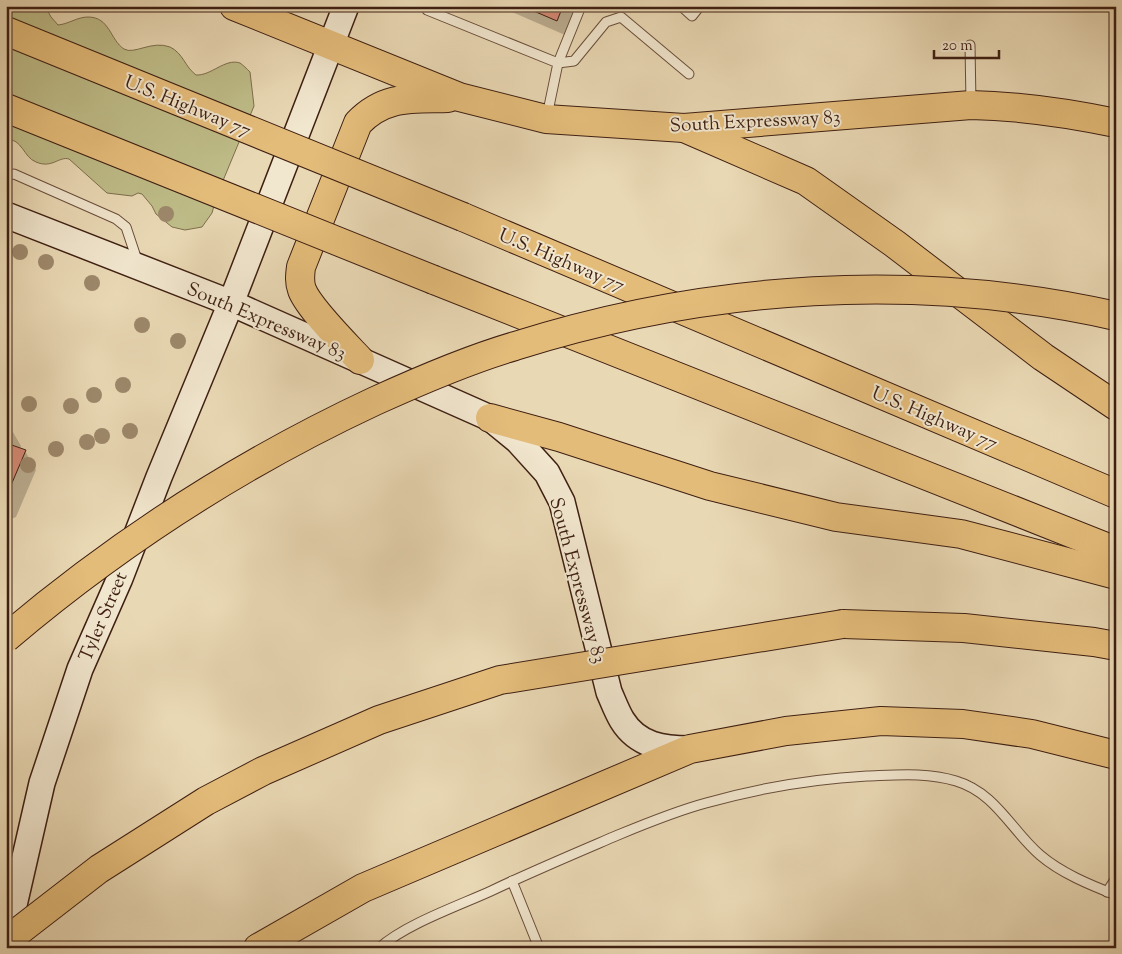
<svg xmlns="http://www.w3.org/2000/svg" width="1122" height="954" viewBox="0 0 1122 954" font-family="'Sorts Mill Goudy',serif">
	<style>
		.green { fill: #bebc88; stroke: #7e6e4d }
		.shadow { fill: #0003 }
		.building { fill: #d58975; stroke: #3e1f12 }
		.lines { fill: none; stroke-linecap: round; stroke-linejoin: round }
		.lane-casing { stroke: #694d3a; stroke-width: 11 }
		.secondary-casing { stroke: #3e1f12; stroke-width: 28 }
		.primary-casing { stroke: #3e1f12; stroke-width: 30 }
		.highway-casing { stroke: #3e1f12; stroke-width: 30 }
		.lane { stroke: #f1e6ce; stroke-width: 9 }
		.secondary { stroke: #f1e6ce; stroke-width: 25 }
		.primary { stroke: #e4bc7a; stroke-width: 28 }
		.highway { stroke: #e4bc7a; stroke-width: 28 }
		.highway-bridge-casing { stroke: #3e1f12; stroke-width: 30; stroke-linecap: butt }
		.highway-bridge { stroke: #e4bc7a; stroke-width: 28 }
		.tree { fill: #9d886b }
		.labels { text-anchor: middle; stroke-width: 4; stroke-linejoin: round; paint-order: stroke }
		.street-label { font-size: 19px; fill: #3e1f12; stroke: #f1e6ce }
	</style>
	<rect width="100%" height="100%" fill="#e9d8b4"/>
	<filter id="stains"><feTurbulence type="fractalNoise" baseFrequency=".004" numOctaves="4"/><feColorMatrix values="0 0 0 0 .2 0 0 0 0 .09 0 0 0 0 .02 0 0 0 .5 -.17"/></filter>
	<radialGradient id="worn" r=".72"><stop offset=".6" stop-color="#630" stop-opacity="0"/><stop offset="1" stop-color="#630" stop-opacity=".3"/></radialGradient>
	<path class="green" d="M6,6H45L51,17L58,25C69,24 77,17 88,17C110,17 110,40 124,49C134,55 152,40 170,47C183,53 185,67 196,75C211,76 225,58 240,63C243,65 247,69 250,72L254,106L217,195L212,213L202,227L185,230L172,227L156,214L152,206L142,194L138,193L132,196L107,193L69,159C59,156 52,169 36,162C23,157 23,139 6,139Z"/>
	<g class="shadow">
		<polygon points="498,6 577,6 565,35"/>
		<polygon points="6,426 10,427 21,446 20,449 25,451 36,470 16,517 6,521"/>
	</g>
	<g class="building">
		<polygon points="522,6 563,6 557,21"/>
		<polygon points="6,443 26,450 6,497"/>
	</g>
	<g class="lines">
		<defs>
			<g id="lane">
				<polyline points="429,6 427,10 558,63 547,116"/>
				<polyline points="581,6 558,63 574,61 606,22 621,17 689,74"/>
				<polyline points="681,6 692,16 700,6"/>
				<polyline points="970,45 971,103"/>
				<polyline points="6,176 14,174 116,219 126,227 138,263"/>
				<polyline points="512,881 539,948"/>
				<polyline points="1107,892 1116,878"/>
				<path d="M379,948C406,924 458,906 491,891C533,871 576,853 618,835C647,823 676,811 706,803C759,788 813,779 867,776C896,775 927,772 956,781C996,793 1011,830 1040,855C1061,873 1090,885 1116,895"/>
			</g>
			<g id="secondary">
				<path d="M6,215L231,303L490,418L518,441L547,473L562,502L609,692C613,701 617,712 622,720C638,746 664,749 690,749"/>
				<polyline points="6,940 42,783 80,669 120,578 159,477 231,303 346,6"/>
			</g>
			<g id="primary">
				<path d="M234,6L459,97L546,119L684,128L971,105C1020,106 1068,113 1116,123"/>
				<path d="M360,360C345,344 309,308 302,290C299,282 300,275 301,267L358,123C385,95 412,99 448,98"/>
				<polyline points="258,948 363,888 690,749 786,731 881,721 963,724 1032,734 1116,755"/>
			</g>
			<g id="highway">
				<polyline points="684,128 806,181 895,244 1043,357 1116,406"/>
				<polyline points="463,217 1116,494"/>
				<polyline points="434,280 1116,551"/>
				<polyline points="490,418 559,437 710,486 836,517 961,534 1116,575"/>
				<polyline points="843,624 964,628 1094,642 1116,646"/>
			</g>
		</defs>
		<use href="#lane" class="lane-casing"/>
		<use href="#secondary" class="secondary-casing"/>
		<use href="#primary" class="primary-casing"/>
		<use href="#highway" class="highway-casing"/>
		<use href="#lane" class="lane"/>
		<use href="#secondary" class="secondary"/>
		<use href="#primary" class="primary"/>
		<use href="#highway" class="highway"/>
		<defs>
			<g id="highway-bridge">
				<polyline points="6,31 463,217"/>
				<polyline points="6,108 434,280"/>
				<path d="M6,638C118,543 242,463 375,401C421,380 467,360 515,346C708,285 917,271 1116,316"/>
				<polyline points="6,941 99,869 206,801 263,771 379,720 500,680 843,624"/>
			</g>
		</defs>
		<use href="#highway-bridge" class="highway-bridge-casing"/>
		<use href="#highway-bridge" class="highway-bridge"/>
	</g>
	<g class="tree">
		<circle cx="166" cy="214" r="8"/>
		<circle cx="20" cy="252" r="8"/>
		<circle cx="46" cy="262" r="8"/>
		<circle cx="92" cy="283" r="8"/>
		<circle cx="142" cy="325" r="8"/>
		<circle cx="178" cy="341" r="8"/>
		<circle cx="123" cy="385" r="8"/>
		<circle cx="94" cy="395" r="8"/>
		<circle cx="29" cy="404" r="8"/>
		<circle cx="71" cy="406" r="8"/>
		<circle cx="130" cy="431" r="8"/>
		<circle cx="102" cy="436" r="8"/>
		<circle cx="87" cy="442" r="8"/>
		<circle cx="56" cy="449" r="8"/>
		<circle cx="28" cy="465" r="8"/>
	</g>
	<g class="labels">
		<g class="street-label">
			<text transform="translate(188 105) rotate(22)" y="7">U.S. Highway 77</text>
			<text transform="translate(755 120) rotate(-3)" y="7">South Expressway 83</text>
			<text transform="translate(562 259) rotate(23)" y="7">U.S. Highway 77</text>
			<text transform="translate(267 320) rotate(23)" y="7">South Expressway 83</text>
			<text transform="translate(935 417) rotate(23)" y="7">U.S. Highway 77</text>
			<text transform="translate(579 580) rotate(75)" y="7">South Expressway 83</text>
			<text transform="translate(102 616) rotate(-67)" y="7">Tyler Street</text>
		</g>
	</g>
	<rect width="1122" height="954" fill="none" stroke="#e9d8b4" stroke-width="25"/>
	<rect x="8" y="8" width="1107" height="939" fill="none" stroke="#3e1f12" stroke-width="2.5"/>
	<rect x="12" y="12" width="1097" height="929" fill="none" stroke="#3e1f12"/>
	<path d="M934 50v8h65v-8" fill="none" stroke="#3e1f12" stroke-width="2.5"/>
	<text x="942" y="50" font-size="15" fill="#3e1f12" stroke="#f1e6ce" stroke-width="4" paint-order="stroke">20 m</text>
	<rect width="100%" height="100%" filter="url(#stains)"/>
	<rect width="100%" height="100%" fill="url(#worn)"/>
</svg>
